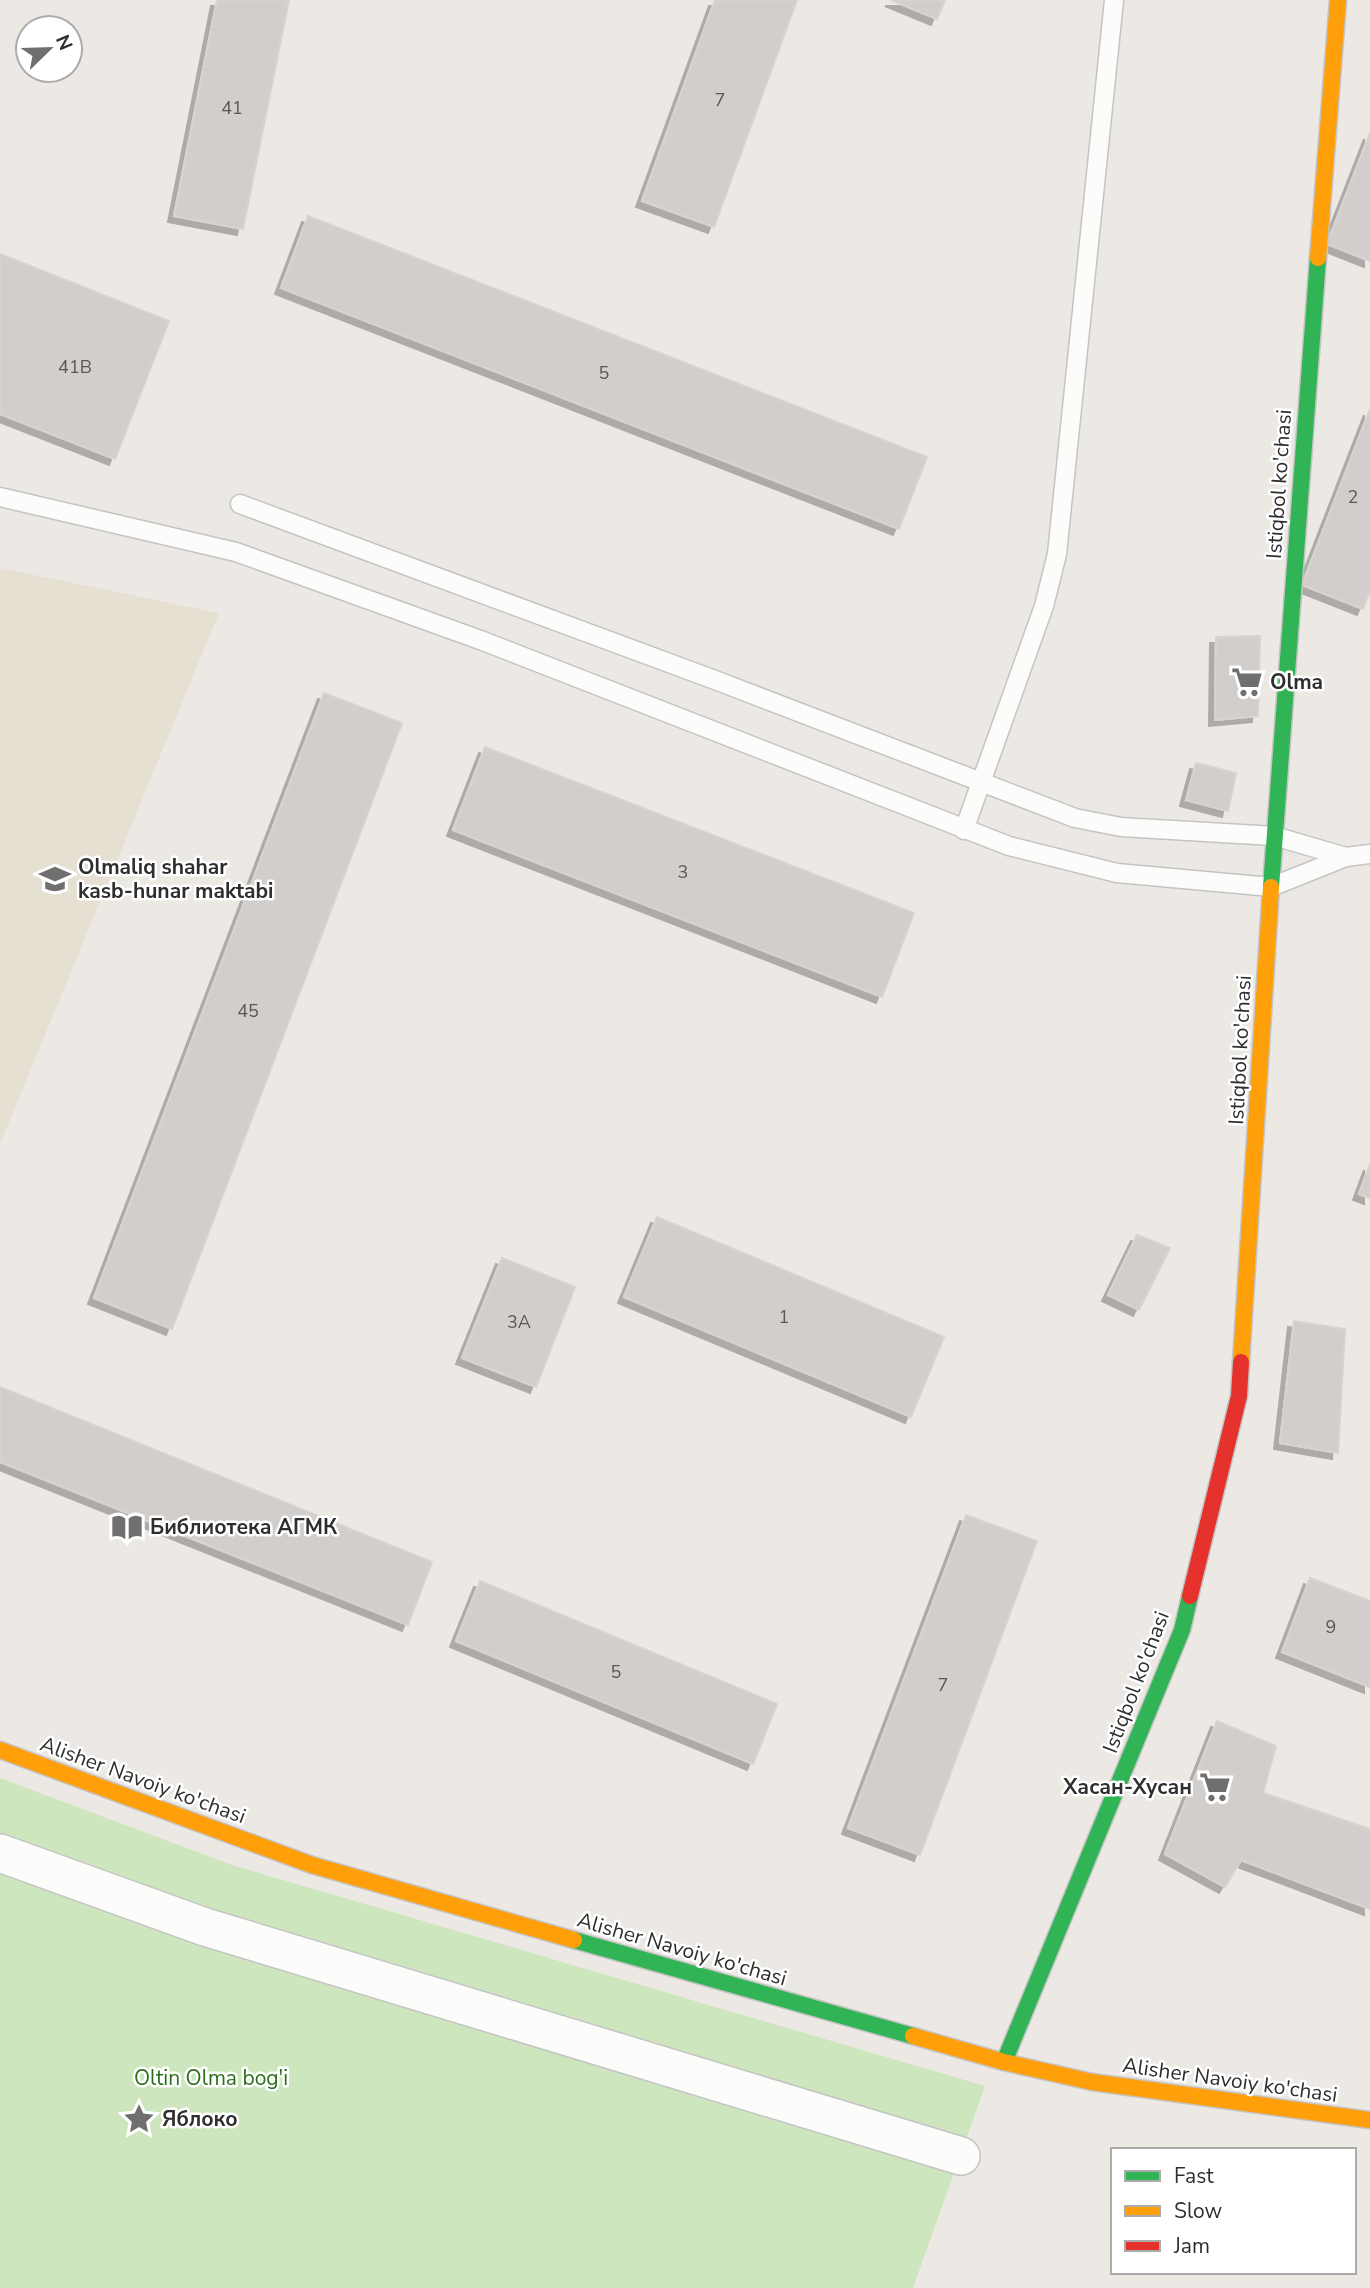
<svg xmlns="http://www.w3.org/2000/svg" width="1370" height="2288" viewBox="0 0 1370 2288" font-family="'Nunito Sans',sans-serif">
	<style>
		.education { fill: #e6e0d3 }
		.green { fill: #cee6be }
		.building { fill: #d1cecb; stroke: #d7d4d0; stroke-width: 2; filter: url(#shadow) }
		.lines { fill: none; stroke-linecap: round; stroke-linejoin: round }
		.lane-casing { stroke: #c5c4c5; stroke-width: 21 }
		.street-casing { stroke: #c5c4c5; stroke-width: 40 }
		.fast-casing { stroke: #c5c4c5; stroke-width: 19 }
		.slow-casing { stroke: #c5c4c5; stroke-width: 19 }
		.jam-casing { stroke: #c5c4c5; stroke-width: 19 }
		.lane { stroke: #fcfcfb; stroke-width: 18 }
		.street { stroke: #fcfcfb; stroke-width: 37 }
		.fast { stroke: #30b455; stroke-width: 16 }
		.slow { stroke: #ff9f0a; stroke-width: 16 }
		.jam { stroke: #e5322d; stroke-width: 16 }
		.labels { text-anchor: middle; stroke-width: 5; stroke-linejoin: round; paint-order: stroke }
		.number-label { font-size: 18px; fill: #585857 }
		.street-label { font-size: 21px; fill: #2e2e2e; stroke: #fff }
		.poi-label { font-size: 21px; font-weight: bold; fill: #2e2e2e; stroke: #fff; text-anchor: start }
		.park-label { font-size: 21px; fill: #2c6e1b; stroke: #fff }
	</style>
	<defs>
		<filter id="shadow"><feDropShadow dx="-6" dy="6" stdDeviation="0" flood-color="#0004"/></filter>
	</defs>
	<rect width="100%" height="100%" fill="#ece8e4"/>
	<polygon class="education" points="0,568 219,613 0,1144"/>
	<polygon class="green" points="0,1778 232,1865 985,2086 913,2288 0,2288"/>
	<g class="building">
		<polygon points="217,0 289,0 243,229 174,216"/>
		<polygon points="715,0 797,0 714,227 642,201"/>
		<polygon points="891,0 945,0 937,19"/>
		<polygon points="1370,133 1370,261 1327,244"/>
		<polygon points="308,216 927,457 899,529 281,288"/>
		<polygon points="0,254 169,321 115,459 0,414"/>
		<polygon points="1370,409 1370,591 1363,609 1302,585"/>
		<polygon points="1260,636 1258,716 1215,720 1216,637"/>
		<polygon points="324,693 402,723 172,1329 94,1298"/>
		<polygon points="485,747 914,913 882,997 453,830"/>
		<polygon points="1196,763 1236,773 1228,811 1186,800"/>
		<polygon points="1370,1164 1370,1198 1359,1194"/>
		<polygon points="657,1217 944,1337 911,1417 624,1297"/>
		<polygon points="1137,1235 1170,1248 1139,1310 1108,1295"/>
		<polygon points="502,1258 575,1287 536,1387 462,1358"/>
		<polygon points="1294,1321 1345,1329 1338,1453 1280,1443"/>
		<polygon points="0,1387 432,1562 408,1625 0,1462"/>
		<polygon points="966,1515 1037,1541 920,1855 848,1828"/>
		<polygon points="1310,1578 1370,1601 1370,1687 1282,1652"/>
		<polygon points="480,1581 777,1704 753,1764 456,1641"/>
		<polygon points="1217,1721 1276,1746 1263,1793 1370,1829 1370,1909 1241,1860 1225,1887 1165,1854"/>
	</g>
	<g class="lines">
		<defs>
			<g id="lane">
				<polyline points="0,497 236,552 483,641 1009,846 1117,873 1271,887 1346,857 1370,854"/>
				<polyline points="240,504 715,680 1075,818 1121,827 1274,836 1346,857"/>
				<polyline points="964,830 1044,606 1057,554 1114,0"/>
			</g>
			<polyline id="street" points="0,1853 205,1927 961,2156"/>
			<g id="fast">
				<polyline points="1271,887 1318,258"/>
				<polyline points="574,1940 913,2036"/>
				<polyline points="1004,2062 1182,1630 1190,1596"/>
			</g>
			<g id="slow">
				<polyline points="1318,258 1338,0"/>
				<polyline points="1241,1362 1271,887"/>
				<polyline points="0,1750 312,1865 574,1940"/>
				<polyline points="913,2036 1004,2062 1092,2082 1370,2120"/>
			</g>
			<polyline id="jam" points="1190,1596 1239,1396 1241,1362"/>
		</defs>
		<use href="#lane" class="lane-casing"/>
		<use href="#street" class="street-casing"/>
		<use href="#fast" class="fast-casing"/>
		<use href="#slow" class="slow-casing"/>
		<use href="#jam" class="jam-casing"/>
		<use href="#lane" class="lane"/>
		<use href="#street" class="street"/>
		<use href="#fast" class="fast"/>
		<use href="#slow" class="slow"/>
		<use href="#jam" class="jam"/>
	</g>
	<defs>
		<symbol id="supermarket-bare" viewBox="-9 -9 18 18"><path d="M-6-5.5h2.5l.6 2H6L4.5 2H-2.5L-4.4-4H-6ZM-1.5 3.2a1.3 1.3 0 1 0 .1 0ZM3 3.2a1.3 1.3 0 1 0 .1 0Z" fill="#706f6e" stroke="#fff" stroke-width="2.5" paint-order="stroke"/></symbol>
		<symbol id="school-bare" viewBox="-9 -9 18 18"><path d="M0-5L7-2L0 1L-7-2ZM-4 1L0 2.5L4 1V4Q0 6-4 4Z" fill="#706f6e" stroke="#fff" stroke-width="2.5" paint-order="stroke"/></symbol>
		<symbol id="library-bare" viewBox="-9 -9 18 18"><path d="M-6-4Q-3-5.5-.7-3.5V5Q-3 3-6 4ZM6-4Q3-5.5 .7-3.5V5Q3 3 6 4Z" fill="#706f6e" stroke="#fff" stroke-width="2.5" paint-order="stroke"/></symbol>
		<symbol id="sight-bare" viewBox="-9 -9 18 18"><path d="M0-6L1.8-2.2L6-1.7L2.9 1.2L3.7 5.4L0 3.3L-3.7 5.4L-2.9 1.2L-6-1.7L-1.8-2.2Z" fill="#706f6e" stroke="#fff" stroke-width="2.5" paint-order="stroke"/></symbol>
	</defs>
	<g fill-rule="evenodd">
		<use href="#supermarket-bare" x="1225" y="660" width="44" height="44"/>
		<use href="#school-bare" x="33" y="857" width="44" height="44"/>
		<use href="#library-bare" x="105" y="1505" width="44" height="44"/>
		<use href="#supermarket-bare" x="1193" y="1765" width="44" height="44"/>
		<use href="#sight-bare" x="117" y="2097" width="44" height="44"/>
	</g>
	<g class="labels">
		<g class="number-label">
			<text x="720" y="106">7</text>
			<text x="232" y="114">41</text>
			<text x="75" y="373">41B</text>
			<text x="604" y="379">5</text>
			<text x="1353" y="503">2</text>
			<text x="683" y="878">3</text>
			<text x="248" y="1017">45</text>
			<text x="784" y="1323">1</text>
			<text x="519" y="1328">3А</text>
			<text x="1331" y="1633">9</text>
			<text x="616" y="1678">5</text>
			<text x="943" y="1691">7</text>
		</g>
		<g class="street-label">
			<text transform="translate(1279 484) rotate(-86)" y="7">Istiqbol ko'chasi</text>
			<text transform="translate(1240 1050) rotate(-87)" y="7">Istiqbol ko'chasi</text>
			<text transform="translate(1136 1682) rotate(-69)" y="7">Istiqbol ko'chasi</text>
			<text transform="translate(143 1780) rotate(20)" y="7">Alisher Navoiy ko'chasi</text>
			<text transform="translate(682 1949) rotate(16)" y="7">Alisher Navoiy ko'chasi</text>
			<text transform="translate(1230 2080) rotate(8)" y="7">Alisher Navoiy ko'chasi</text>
		</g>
		<g class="poi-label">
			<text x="1270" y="689">Olma</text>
			<text x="78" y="874">Olmaliq shahar<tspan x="78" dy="24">kasb-hunar maktabi</tspan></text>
			<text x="150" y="1534">Библиотека АГМК</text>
			<text x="1192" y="1794" text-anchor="end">Хасан-Хусан</text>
			<text x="162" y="2126">Яблоко</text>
		</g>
		<g class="park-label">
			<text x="211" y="2085">Oltin Olma bog'i</text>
		</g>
	</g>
	<rect x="1111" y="2148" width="245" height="126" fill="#ffffff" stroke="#ababab" stroke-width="2"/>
	<rect x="1125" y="2171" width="35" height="10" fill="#30b455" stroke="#ababab" stroke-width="2"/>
	<text x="1174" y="2183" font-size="21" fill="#2e2e2e">Fast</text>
	<rect x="1125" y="2206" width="35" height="10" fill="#ff9f0a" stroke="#ababab" stroke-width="2"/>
	<text x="1174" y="2218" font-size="21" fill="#2e2e2e">Slow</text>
	<rect x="1125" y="2241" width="35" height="10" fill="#e5322d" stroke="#ababab" stroke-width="2"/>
	<text x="1174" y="2253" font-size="21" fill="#2e2e2e">Jam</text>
	<g transform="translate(49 49) rotate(67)"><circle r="33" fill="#ffffff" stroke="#ababab" stroke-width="2"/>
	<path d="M0-5L12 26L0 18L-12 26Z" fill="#706f6e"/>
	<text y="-10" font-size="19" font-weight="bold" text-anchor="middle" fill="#2e2e2e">N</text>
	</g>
</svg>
